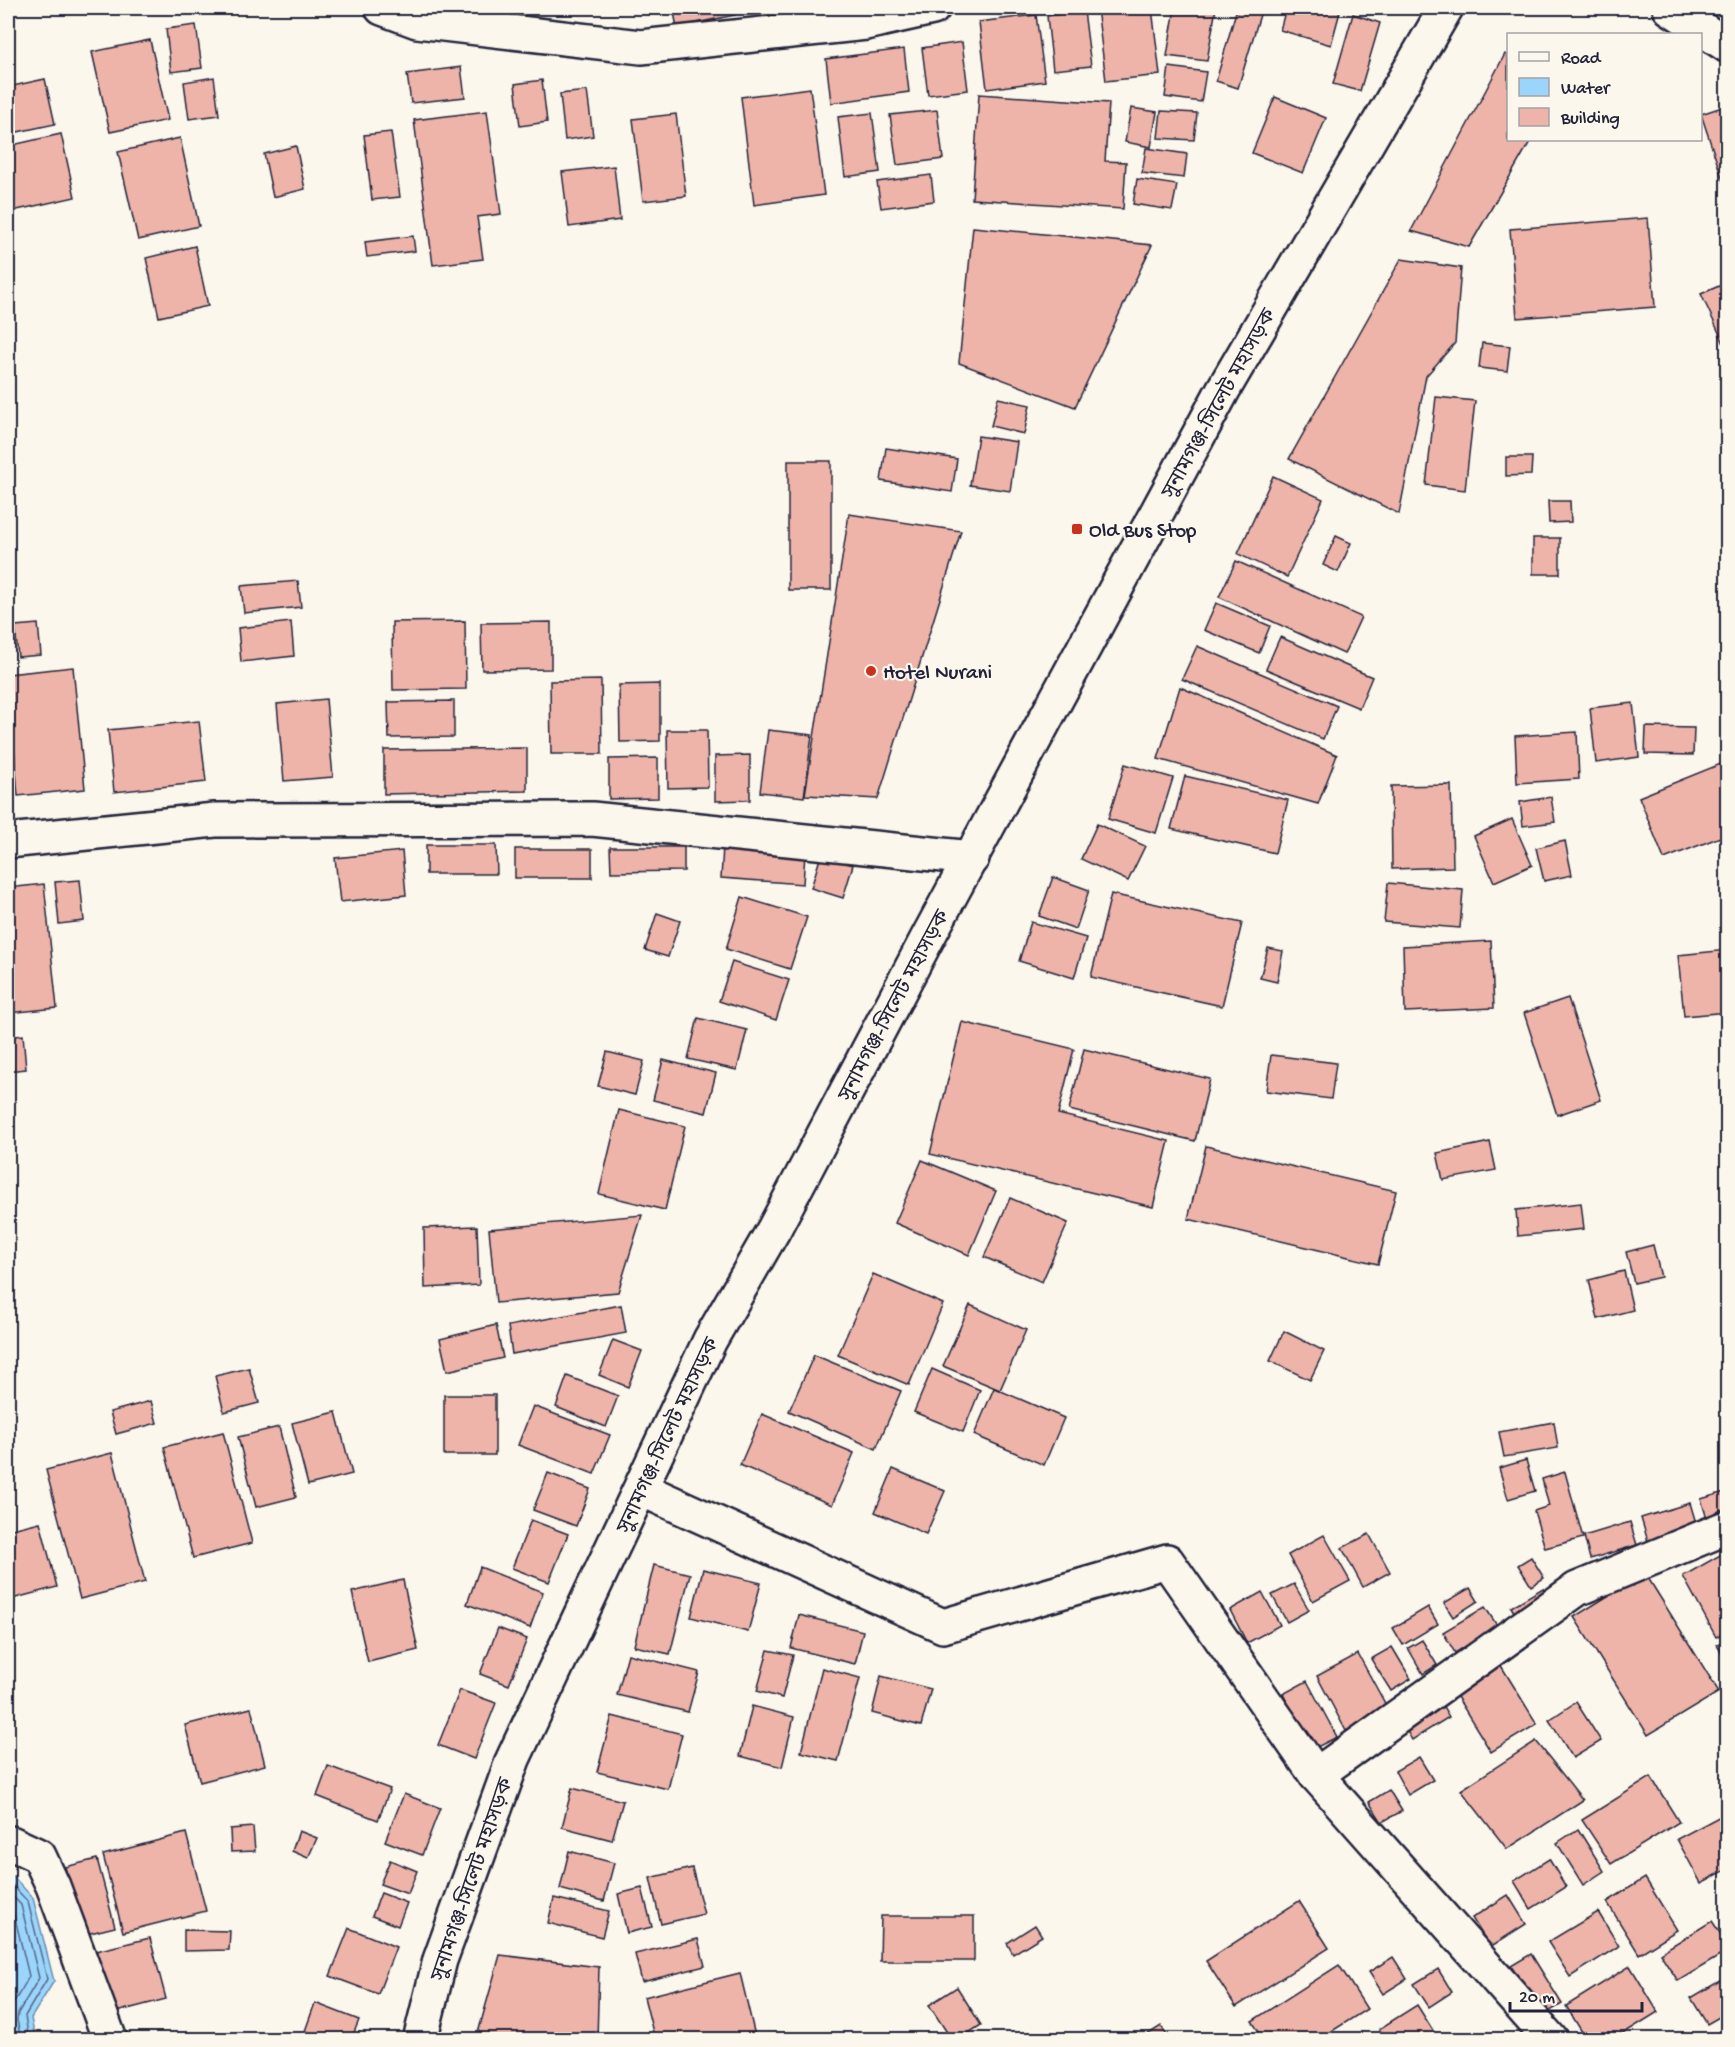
<svg xmlns="http://www.w3.org/2000/svg" width="1735" height="2047" viewBox="0 0 1735 2047" font-family="'Gochi Hand','Noto Sans Bengali',sans-serif">
	<style>
		.water { fill: #9cd5fc; stroke: #6b8daf; stroke-width: 1.5 }
		.lines { fill: none; stroke-linecap: round; stroke-linejoin: round }
		.shore { stroke: #536a88; stroke-width: 1.5 }
		.building { fill: #eeb4a9; stroke: #22223b; stroke-width: 1.5 }
		.minor-casing { stroke: #22223b; stroke-width: 38 }
		.primary-casing { stroke: #22223b; stroke-width: 38 }
		.minor { stroke: #fbf7ec; stroke-width: 33 }
		.primary { stroke: #fbf7ec; stroke-width: 33 }
		.poi-dot { fill: #c8321e; stroke: #fbf7ec; stroke-width: 2 }
		.labels { text-anchor: middle; stroke-width: 4.5; stroke-linejoin: round; paint-order: stroke }
		.street-label { font-size: 21px; fill: #22223b; stroke: #fbf7ec }
		.poi-label { font-size: 21px; fill: #22223b; stroke: #fbf7ec; text-anchor: start }
	</style>
	<rect width="100%" height="100%" fill="#fbf7ec"/>
	<filter id="ink" filterUnits="userSpaceOnUse"><feTurbulence type="fractalNoise" baseFrequency=".0167" numOctaves="2"/><feDisplacementMap in="SourceGraphic" scale="12" xChannelSelector="R" yChannelSelector="G"/><feConvolveMatrix kernelMatrix="1 2 1 2 8 2 1 2 1" color-interpolation-filters="sRGB"/></filter>
	<g filter="url(#ink)">
		<polygon class="water" points="8,1871 33,1898 54,1981 31,2018 35,2039 8,2039"/>
		<g class="lines">
			<g class="shore">
				<polyline points="8,1880 28,1902 47,1979 25,2016 29,2040"/>
				<polyline points="8,1891 21,1905 39,1978 18,2013 17,2020 21,2040"/>
				<path d="M8,1904L13,1910L29,1976C15,2006 4,2002 12,2040"/>
			</g>
		</g>
		<g class="building">
			<polygon points="673,8 733,8 735,15 677,27"/>
			<polygon points="1097,8 1152,8 1160,75 1106,81"/>
			<polygon points="1175,8 1216,8 1207,61 1167,56"/>
			<polygon points="1237,8 1262,8 1238,88 1216,81"/>
			<polygon points="1286,8 1341,8 1331,45 1280,30"/>
			<polygon points="1084,11 1091,66 1053,70 1047,16"/>
			<polygon points="1353,14 1380,23 1360,91 1333,84"/>
			<polygon points="1036,15 1045,81 987,89 979,22"/>
			<polygon points="196,25 202,68 171,72 166,29"/>
			<polygon points="150,40 168,120 110,132 92,52"/>
			<polygon points="962,42 968,90 928,95 922,48"/>
			<polygon points="904,49 909,92 831,103 826,59"/>
			<polygon points="1505,54 1508,56 1508,140 1531,140 1469,247 1411,231"/>
			<polygon points="461,67 465,97 411,103 407,74"/>
			<polygon points="1169,67 1206,72 1201,102 1165,97"/>
			<polygon points="214,77 219,115 189,119 184,82"/>
			<polygon points="45,79 55,124 8,134 8,87"/>
			<polygon points="542,80 547,122 520,126 515,84"/>
			<polygon points="810,88 824,195 754,205 741,97"/>
			<polygon points="587,91 593,136 565,140 560,94"/>
			<polygon points="979,94 1109,103 1105,161 1126,162 1123,209 972,199"/>
			<polygon points="1275,97 1326,118 1303,173 1252,153"/>
			<polygon points="1728,105 1728,196 1701,114"/>
			<polygon points="1131,108 1157,112 1151,147 1125,142"/>
			<polygon points="937,110 943,159 897,165 890,115"/>
			<polygon points="487,111 501,214 477,217 483,259 433,265 414,120"/>
			<polygon points="1161,111 1197,113 1194,140 1158,138"/>
			<polygon points="872,113 880,172 845,177 838,117"/>
			<polygon points="676,114 686,196 643,201 633,119"/>
			<polygon points="391,132 400,197 372,200 364,135"/>
			<polygon points="61,134 75,197 8,212 8,146"/>
			<polygon points="180,138 199,226 138,240 118,152"/>
			<polygon points="296,146 305,189 273,197 264,154"/>
			<polygon points="1146,148 1187,154 1184,178 1142,173"/>
			<polygon points="614,166 620,220 569,227 562,172"/>
			<polygon points="931,175 934,201 881,208 877,182"/>
			<polygon points="1137,179 1177,185 1172,210 1133,204"/>
			<polygon points="1648,218 1655,307 1517,318 1510,229"/>
			<polygon points="973,227 1152,245 1075,407 959,363"/>
			<polygon points="413,236 415,251 367,257 365,242"/>
			<polygon points="195,246 208,306 159,317 146,258"/>
			<polygon points="1401,259 1461,268 1455,343 1426,376 1399,514 1289,459"/>
			<polygon points="1728,282 1728,350 1727,350 1701,294"/>
			<polygon points="1482,343 1510,346 1507,371 1479,368"/>
			<polygon points="1436,397 1475,401 1465,490 1426,485"/>
			<polygon points="998,398 1030,405 1024,434 991,426"/>
			<polygon points="978,436 1017,442 1010,491 970,485"/>
			<polygon points="886,448 957,459 952,492 881,481"/>
			<polygon points="1506,457 1532,457 1531,475 1506,476"/>
			<rect x="788" y="461" width="43" height="129"/>
			<polygon points="1273,476 1323,499 1287,577 1238,554"/>
			<polygon points="1548,501 1570,501 1571,522 1549,523"/>
			<polygon points="849,514 961,531 878,799 805,795"/>
			<polygon points="1336,536 1351,543 1338,572 1323,565"/>
			<rect x="1533" y="538" width="27" height="36"/>
			<polygon points="1236,561 1361,617 1344,654 1219,597"/>
			<polygon points="298,581 301,607 244,613 241,586"/>
			<polygon points="1216,603 1270,626 1259,653 1204,630"/>
			<polygon points="465,621 466,689 393,690 392,622"/>
			<polygon points="291,622 294,656 241,662 238,628"/>
			<polygon points="551,622 551,669 482,670 481,623"/>
			<polygon points="38,624 41,655 18,657 15,626"/>
			<polygon points="1280,637 1372,677 1359,708 1266,669"/>
			<polygon points="1197,646 1337,706 1323,739 1182,679"/>
			<polygon points="73,667 85,789 18,796 8,674"/>
			<polygon points="601,680 602,754 551,754 550,681"/>
			<polygon points="660,684 660,741 620,742 619,685"/>
			<polygon points="1180,687 1337,755 1318,804 1158,759"/>
			<polygon points="326,699 333,777 284,781 277,704"/>
			<polygon points="454,701 454,737 389,738 388,702"/>
			<polygon points="1633,703 1639,757 1596,763 1590,708"/>
			<polygon points="199,721 206,782 114,792 108,730"/>
			<polygon points="1646,727 1694,728 1693,755 1645,754"/>
			<polygon points="667,730 707,730 708,787 668,788"/>
			<polygon points="768,730 812,735 804,797 760,792"/>
			<polygon points="1577,732 1579,779 1517,783 1515,736"/>
			<polygon points="527,748 527,791 384,794 384,750"/>
			<polygon points="750,755 750,800 715,801 715,756"/>
			<polygon points="658,758 658,798 609,799 609,759"/>
			<polygon points="1728,761 1728,834 1664,859 1639,797"/>
			<polygon points="1125,764 1173,778 1156,833 1108,819"/>
			<polygon points="1185,776 1288,800 1275,853 1171,829"/>
			<polygon points="1451,785 1453,867 1392,869 1391,786"/>
			<polygon points="1551,797 1555,822 1523,826 1520,802"/>
			<polygon points="1512,819 1532,865 1494,882 1474,836"/>
			<polygon points="1097,824 1145,846 1128,881 1081,859"/>
			<polygon points="1565,841 1572,875 1544,881 1536,848"/>
			<polygon points="426,845 496,845 497,874 426,874"/>
			<polygon points="610,847 684,847 684,871 611,872"/>
			<polygon points="723,847 805,853 803,884 721,878"/>
			<rect x="515" y="849" width="77" height="29"/>
			<polygon points="402,851 406,895 340,902 335,858"/>
			<polygon points="821,855 853,865 843,898 811,888"/>
			<polygon points="1053,877 1089,890 1076,929 1039,916"/>
			<polygon points="80,880 84,921 59,924 55,882"/>
			<polygon points="1388,883 1463,890 1460,928 1384,922"/>
			<polygon points="44,884 57,1008 8,1013 8,888"/>
			<polygon points="1111,894 1242,923 1222,1006 1091,977"/>
			<polygon points="742,897 807,917 790,969 726,949"/>
			<polygon points="657,913 680,921 668,957 645,950"/>
			<polygon points="1031,922 1086,938 1074,978 1019,961"/>
			<polygon points="1491,941 1494,1008 1405,1012 1403,946"/>
			<polygon points="1268,948 1283,951 1277,982 1260,978"/>
			<polygon points="1728,950 1728,1012 1684,1016 1678,955"/>
			<polygon points="732,962 789,980 776,1020 719,1001"/>
			<polygon points="1568,998 1601,1100 1557,1115 1524,1013"/>
			<polygon points="698,1018 747,1030 737,1070 688,1059"/>
			<polygon points="962,1022 1074,1049 1058,1114 1169,1141 1153,1207 930,1154"/>
			<polygon points="23,1035 26,1069 8,1071 8,1037"/>
			<polygon points="1084,1049 1210,1079 1195,1141 1069,1110"/>
			<polygon points="607,1052 644,1061 635,1095 598,1086"/>
			<polygon points="1271,1055 1336,1063 1331,1099 1266,1091"/>
			<polygon points="663,1060 716,1073 706,1113 653,1100"/>
			<polygon points="619,1110 685,1126 665,1210 599,1194"/>
			<polygon points="1490,1142 1496,1170 1443,1180 1437,1153"/>
			<polygon points="1206,1146 1396,1191 1378,1264 1188,1219"/>
			<polygon points="922,1160 996,1191 969,1255 895,1223"/>
			<polygon points="1010,1198 1068,1223 1042,1282 984,1257"/>
			<polygon points="1581,1203 1584,1229 1518,1236 1516,1210"/>
			<polygon points="642,1215 618,1292 496,1303 489,1229"/>
			<polygon points="477,1226 479,1285 425,1288 424,1228"/>
			<polygon points="1653,1245 1661,1277 1634,1283 1626,1252"/>
			<polygon points="1624,1271 1633,1310 1598,1319 1589,1280"/>
			<polygon points="873,1274 943,1304 909,1385 838,1355"/>
			<polygon points="621,1305 626,1333 512,1354 508,1326"/>
			<polygon points="970,1305 1026,1330 1000,1390 943,1366"/>
			<polygon points="496,1325 503,1358 447,1371 440,1339"/>
			<polygon points="1284,1331 1324,1351 1310,1380 1270,1361"/>
			<polygon points="613,1340 642,1351 628,1387 599,1375"/>
			<polygon points="814,1355 901,1391 876,1449 789,1411"/>
			<polygon points="249,1368 259,1403 224,1412 215,1376"/>
			<polygon points="932,1369 980,1390 963,1432 914,1412"/>
			<polygon points="567,1376 618,1396 606,1427 556,1407"/>
			<polygon points="994,1388 1064,1418 1044,1465 974,1435"/>
			<rect x="444" y="1395" width="51" height="60"/>
			<polygon points="151,1401 157,1423 116,1434 110,1412"/>
			<polygon points="533,1406 610,1435 594,1474 518,1445"/>
			<polygon points="336,1412 352,1474 308,1485 292,1423"/>
			<polygon points="762,1414 854,1453 832,1505 740,1465"/>
			<polygon points="1554,1422 1558,1448 1504,1457 1499,1432"/>
			<polygon points="279,1427 296,1497 256,1507 238,1437"/>
			<polygon points="223,1432 252,1543 193,1558 164,1447"/>
			<polygon points="112,1453 145,1582 80,1599 46,1470"/>
			<polygon points="1526,1460 1535,1491 1508,1499 1499,1468"/>
			<polygon points="893,1469 945,1491 926,1534 875,1512"/>
			<polygon points="1565,1472 1583,1538 1545,1548 1534,1511 1549,1506 1542,1479"/>
			<polygon points="548,1473 590,1489 576,1526 533,1510"/>
			<polygon points="1728,1491 1728,1517 1708,1522 1701,1499"/>
			<polygon points="1690,1503 1699,1533 1650,1548 1641,1518"/>
			<polygon points="531,1520 568,1534 549,1582 512,1568"/>
			<polygon points="40,1522 57,1587 8,1600 8,1530"/>
			<polygon points="1630,1522 1637,1545 1590,1559 1584,1536"/>
			<polygon points="1369,1534 1390,1572 1363,1587 1342,1548"/>
			<polygon points="1324,1535 1350,1581 1313,1601 1288,1555"/>
			<polygon points="1722,1554 1728,1564 1728,1631 1716,1637 1683,1576"/>
			<polygon points="1531,1557 1544,1578 1531,1586 1518,1565"/>
			<polygon points="654,1565 690,1574 670,1654 634,1646"/>
			<polygon points="480,1567 543,1592 530,1628 467,1604"/>
			<polygon points="703,1569 761,1583 748,1632 691,1617"/>
			<polygon points="1645,1573 1719,1692 1648,1735 1574,1617"/>
			<polygon points="403,1580 418,1650 368,1662 352,1592"/>
			<polygon points="1294,1584 1309,1610 1287,1622 1272,1595"/>
			<polygon points="1470,1588 1478,1601 1453,1617 1444,1603"/>
			<polygon points="1543,1588 1549,1598 1517,1617 1511,1607"/>
			<polygon points="1262,1592 1280,1625 1247,1643 1230,1610"/>
			<polygon points="1428,1607 1438,1624 1403,1645 1393,1628"/>
			<polygon points="1485,1607 1498,1627 1455,1653 1443,1632"/>
			<polygon points="799,1615 863,1631 855,1664 791,1648"/>
			<polygon points="498,1628 527,1639 509,1685 480,1674"/>
			<polygon points="1728,1639 1728,1663 1717,1644"/>
			<polygon points="1422,1640 1437,1665 1423,1674 1408,1648"/>
			<polygon points="1392,1647 1411,1679 1391,1691 1371,1659"/>
			<polygon points="768,1650 793,1655 782,1698 757,1691"/>
			<polygon points="628,1654 699,1672 688,1712 617,1695"/>
			<polygon points="1358,1654 1387,1707 1346,1731 1317,1676"/>
			<polygon points="1500,1664 1537,1724 1491,1752 1454,1692"/>
			<polygon points="822,1668 860,1678 838,1761 801,1752"/>
			<polygon points="881,1676 931,1689 921,1726 872,1713"/>
			<polygon points="1307,1681 1337,1737 1313,1749 1283,1694"/>
			<polygon points="460,1690 496,1703 474,1759 438,1745"/>
			<polygon points="1437,1696 1449,1717 1412,1740 1400,1719"/>
			<polygon points="1576,1702 1601,1741 1573,1758 1549,1720"/>
			<polygon points="752,1706 794,1717 782,1767 740,1756"/>
			<polygon points="251,1708 265,1765 200,1782 185,1725"/>
			<polygon points="612,1716 682,1734 668,1789 597,1772"/>
			<polygon points="1536,1741 1583,1800 1507,1849 1461,1790"/>
			<polygon points="1419,1757 1433,1780 1408,1795 1395,1771"/>
			<polygon points="328,1766 390,1789 378,1820 317,1796"/>
			<polygon points="1651,1777 1679,1822 1611,1864 1582,1820"/>
			<polygon points="572,1788 623,1801 612,1840 562,1827"/>
			<polygon points="1389,1790 1402,1811 1382,1822 1369,1802"/>
			<polygon points="404,1794 440,1808 422,1855 385,1841"/>
			<polygon points="1728,1812 1728,1869 1701,1883 1677,1839"/>
			<polygon points="253,1827 255,1851 231,1852 230,1829"/>
			<polygon points="1578,1829 1604,1871 1583,1885 1557,1843"/>
			<polygon points="299,1831 317,1838 308,1858 292,1851"/>
			<polygon points="186,1833 206,1911 123,1932 103,1855"/>
			<polygon points="569,1851 614,1863 604,1901 560,1889"/>
			<polygon points="97,1859 115,1927 82,1935 65,1867"/>
			<polygon points="1549,1859 1566,1887 1531,1909 1514,1881"/>
			<polygon points="390,1860 417,1871 408,1894 380,1884"/>
			<polygon points="692,1868 704,1914 661,1924 650,1878"/>
			<polygon points="1645,1878 1677,1930 1639,1954 1607,1902"/>
			<polygon points="642,1888 652,1927 627,1933 618,1894"/>
			<polygon points="381,1893 407,1903 398,1926 372,1916"/>
			<polygon points="1508,1895 1526,1924 1490,1947 1472,1918"/>
			<polygon points="554,1898 609,1911 602,1937 548,1923"/>
			<polygon points="1299,1901 1329,1948 1236,2007 1206,1961"/>
			<polygon points="1598,1912 1619,1946 1570,1977 1548,1942"/>
			<polygon points="881,1916 974,1916 974,1961 880,1961"/>
			<polygon points="1712,1921 1728,1945 1728,1951 1678,1981 1660,1953"/>
			<polygon points="1035,1925 1042,1936 1013,1954 1007,1943"/>
			<polygon points="349,1928 396,1947 378,1994 330,1976"/>
			<polygon points="184,1930 230,1931 229,1950 184,1951"/>
			<polygon points="150,1938 166,1999 112,2013 96,1951"/>
			<polygon points="698,1939 705,1966 642,1982 635,1954"/>
			<polygon points="1531,1954 1562,2004 1542,2016 1511,1966"/>
			<polygon points="500,1955 599,1967 597,2040 476,2040"/>
			<polygon points="1393,1957 1407,1979 1383,1994 1369,1972"/>
			<polygon points="1339,1965 1367,2009 1318,2040 1264,2040 1252,2021"/>
			<polygon points="1630,1966 1658,2012 1613,2040 1587,2040 1566,2006"/>
			<polygon points="1438,1969 1452,1992 1429,2007 1414,1984"/>
			<polygon points="740,1973 756,2040 655,2040 644,1997"/>
			<polygon points="1728,1976 1728,2012 1707,2024 1691,1998"/>
			<polygon points="957,1987 981,2025 958,2040 952,2040 929,2005"/>
			<polygon points="315,2003 359,2020 351,2040 328,2040 305,2031"/>
			<polygon points="1417,2005 1439,2040 1386,2040 1379,2029"/>
			<polygon points="1161,2026 1170,2040 1139,2040"/>
		</g>
		<g class="lines">
			<defs>
				<g id="minor">
					<polyline points="382,8 417,21 641,47 866,23 933,8"/>
					<polyline points="1670,8 1728,46"/>
					<polyline points="8,841 215,820 592,819 972,858"/>
					<polyline points="641,1489 943,1626 1167,1561 1316,1775 1577,1589 1728,1527"/>
					<polyline points="1316,1775 1551,2040"/>
					<polyline points="8,1843 11,1843 39,1856 53,1886 110,2040"/>
				</g>
				<polyline id="primary" points="420,2040 440,1960 513,1759 710,1340 774,1229 928,937 1223,390 1446,8"/>
			</defs>
			<use href="#minor" class="minor-casing"/>
			<use href="#primary" class="primary-casing"/>
			<use href="#minor" class="minor"/>
			<use href="#primary" class="primary"/>
		</g>
	</g>
	<g class="poi-dot">
		<rect x="1071" y="523" width="12" height="12" rx="3"/>
		<circle cx="871" cy="671" r="6"/>
	</g>
	<g class="labels">
		<g class="street-label">
			<text transform="translate(1218 403) rotate(-61)" y="7">সুনামগঞ্জ-সিলেট মহাসড়ক</text>
			<text transform="translate(893 1005) rotate(-62)" y="7">সুনামগঞ্জ-সিলেট মহাসড়ক</text>
			<text transform="translate(667 1435) rotate(-65)" y="7">সুনামগঞ্জ-সিলেট মহাসড়ক</text>
			<text transform="translate(471 1879) rotate(-71)" y="7">সুনামগঞ্জ-সিলেট মহাসড়ক</text>
		</g>
		<g class="poi-label">
			<text x="1089" y="536">Old Bus Stop</text>
			<text x="883" y="678">Hotel Nurani</text>
		</g>
	</g>
	<rect width="1735" height="2047" fill="none" stroke="#fbf7ec" stroke-width="30"/>
	<rect x="15" y="15" width="1705" height="2017" fill="none" stroke="#22223b" stroke-width="2" filter="url(#ink)"/>
	<rect x="1507" y="33" width="195" height="108" fill="#fbf7ec" stroke="#a4a2a5" stroke-width="1.5"/>
	<rect x="1519" y="52" width="30" height="9" fill="#fbf7ec" stroke="#a4a2a5" stroke-width="1.5"/>
	<text x="1561" y="63" font-size="18" fill="#22223b">Road</text>
	<rect x="1519" y="78" width="30" height="18" fill="#9cd5fc" stroke="#a4a2a5" stroke-width="1.5"/>
	<text x="1561" y="93" font-size="18" fill="#22223b">Water</text>
	<rect x="1519" y="108" width="30" height="18" fill="#eeb4a9" stroke="#a4a2a5" stroke-width="1.5"/>
	<text x="1561" y="123" font-size="18" fill="#22223b">Building</text>
	<path d="M1510 2002v9h132v-9" fill="none" stroke="#22223b" stroke-width="3"/>
	<text x="1519" y="2002" font-size="18" fill="#22223b" stroke="#fbf7ec" stroke-width="4.5" paint-order="stroke">20 m</text>
</svg>
